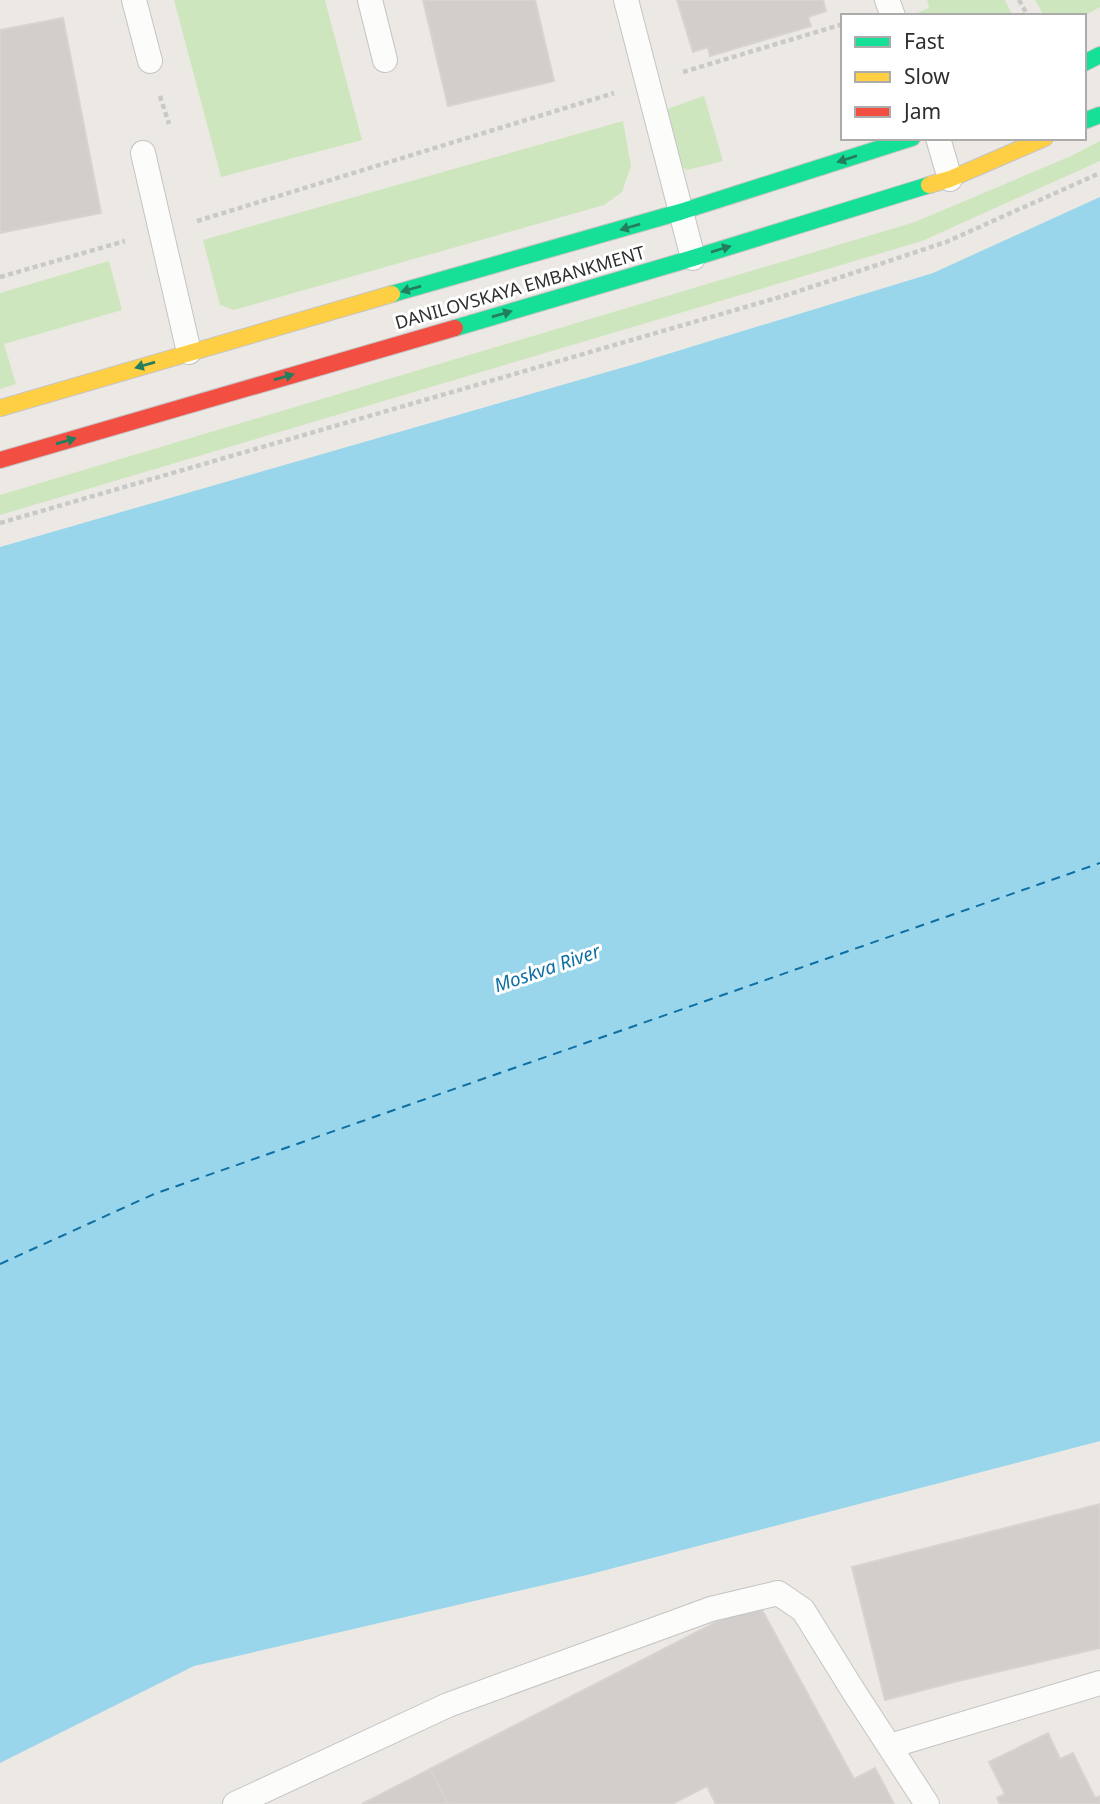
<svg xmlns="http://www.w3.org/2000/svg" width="1100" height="1804" viewBox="0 0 1100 1804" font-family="'Noto Sans',sans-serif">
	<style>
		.green { fill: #cee6be }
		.water { fill: #99d6ec }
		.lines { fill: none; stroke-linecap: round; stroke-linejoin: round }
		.ferry { stroke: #0d6fa3; stroke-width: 2; stroke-dasharray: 9 7; stroke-linecap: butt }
		.building { fill: #d1cecb; stroke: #d7d4d0; stroke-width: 2 }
		.lane-casing { stroke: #c5c4c5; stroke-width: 26 }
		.fast-casing { stroke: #c5c4c5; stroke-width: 18 }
		.slow-casing { stroke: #c5c4c5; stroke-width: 18 }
		.jam-casing { stroke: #c5c4c5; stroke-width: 18 }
		.path { stroke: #c9c9c8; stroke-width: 4.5; stroke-dasharray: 5 3.5; stroke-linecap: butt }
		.lane { stroke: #fcfcfb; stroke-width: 24 }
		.fast { stroke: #16e098; stroke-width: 16 }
		.slow { stroke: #ffcf43; stroke-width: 16 }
		.jam { stroke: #f24e42; stroke-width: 16 }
		.oneway { fill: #237e5e }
		.labels { text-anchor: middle; stroke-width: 6; stroke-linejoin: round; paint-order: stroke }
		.street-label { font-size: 18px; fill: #2e2e2e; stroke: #fff }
		.water-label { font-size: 19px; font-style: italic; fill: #0d6fa3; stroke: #fff }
	</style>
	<rect width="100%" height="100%" fill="#ece8e4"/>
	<g class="green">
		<polygon points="174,0 325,0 362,140 221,177"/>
		<polygon points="927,0 1005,0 1013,16 910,16 929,8"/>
		<polygon points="1035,0 1100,0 1100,7 1084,16 1044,16"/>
		<polygon points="704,96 723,161 687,170 676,163 664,110"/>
		<polygon points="623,121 631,166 622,192 604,205 234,310 220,305 203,240"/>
		<polygon points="1100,141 1100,161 922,241 0,515 0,495 915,222 1071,156"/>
		<polygon points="109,261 122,310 4,344 16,384 0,389 0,293"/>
	</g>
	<polygon class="water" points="1100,197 1100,1441 587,1575 194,1666 0,1763 0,547 635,364 933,273"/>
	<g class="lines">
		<polyline class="ferry" points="0,1264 154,1194 1100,863"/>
	</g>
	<g class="building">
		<polygon points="423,0 535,0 554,81 448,106"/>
		<polygon points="677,0 823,0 826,11 808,17 811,26 710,56 708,47 693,52"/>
		<polygon points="63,18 101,213 0,233 0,30"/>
		<polygon points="1100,1504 1100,1648 954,1682 885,1700 852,1567"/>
		<polygon points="757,1601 854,1779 875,1768 894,1804 716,1804 707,1786 672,1804 448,1804 430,1769"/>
		<polygon points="1048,1733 1060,1759 1073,1753 1095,1798 1100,1796 1100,1804 1000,1804 997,1798 1005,1794 989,1762"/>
		<polygon points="430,1769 448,1804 362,1804"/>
	</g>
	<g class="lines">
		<defs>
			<g id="lane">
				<polyline points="134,0 150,61"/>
				<polyline points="370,0 385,60"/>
				<polyline points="626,0 693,258"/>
				<polyline points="887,0 893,16"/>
				<polyline points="938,138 950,179"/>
				<polyline points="143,153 189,352"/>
				<polyline points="890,1746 1100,1683"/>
				<polyline points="235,1804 448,1705 711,1609 778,1593 803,1610 854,1692 927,1804"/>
			</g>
			<g id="fast">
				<polyline points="1084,63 1100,55"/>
				<polyline points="1084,121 1100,115"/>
				<polyline points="392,294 680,212 912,138"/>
				<polyline points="455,328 693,258 929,185"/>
			</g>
			<g id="slow">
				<polyline points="929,185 950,179 1045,138"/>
				<polyline points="0,408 392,294"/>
			</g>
			<polyline id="jam" points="0,460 455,328"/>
		</defs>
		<use href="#lane" class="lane-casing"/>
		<use href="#fast" class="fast-casing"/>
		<use href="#slow" class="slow-casing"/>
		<use href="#jam" class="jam-casing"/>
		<g class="path">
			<polyline points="1019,0 1028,16"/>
			<polyline points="683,72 843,24"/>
			<polyline points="160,96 169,124"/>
			<polyline points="197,221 614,93"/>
			<polyline points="0,277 125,241"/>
			<polyline points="0,523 787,295 946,242 1100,173"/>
		</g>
		<use href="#lane" class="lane"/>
		<use href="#fast" class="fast"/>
		<use href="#slow" class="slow"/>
		<use href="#jam" class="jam"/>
	</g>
	<defs><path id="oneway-solid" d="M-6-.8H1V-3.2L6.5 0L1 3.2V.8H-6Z" transform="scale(1.75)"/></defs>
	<g class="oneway">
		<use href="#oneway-solid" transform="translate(847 159) rotate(162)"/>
		<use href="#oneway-solid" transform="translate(630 227) rotate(164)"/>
		<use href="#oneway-solid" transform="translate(721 249) rotate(-17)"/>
		<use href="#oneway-solid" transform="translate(411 289) rotate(164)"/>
		<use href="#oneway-solid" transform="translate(502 314) rotate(-16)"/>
		<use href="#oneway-solid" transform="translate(145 365) rotate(164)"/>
		<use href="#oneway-solid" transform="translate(284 377) rotate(-16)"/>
		<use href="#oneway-solid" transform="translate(66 441) rotate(-16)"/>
	</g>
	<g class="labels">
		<g class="street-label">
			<text transform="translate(520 288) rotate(-16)" y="6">DANILOVSKAYA EMBANKMENT</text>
		</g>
		<g class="water-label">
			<text transform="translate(547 968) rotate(-19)" y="7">Moskva River</text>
		</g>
	</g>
	<rect x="841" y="14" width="245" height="126" fill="#ffffff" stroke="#ababab" stroke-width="2"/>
	<rect x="855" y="37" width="35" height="10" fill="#16e098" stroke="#ababab" stroke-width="2"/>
	<text x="904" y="49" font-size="21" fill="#2e2e2e">Fast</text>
	<rect x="855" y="72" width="35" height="10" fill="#ffcf43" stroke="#ababab" stroke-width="2"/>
	<text x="904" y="84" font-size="21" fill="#2e2e2e">Slow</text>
	<rect x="855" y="107" width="35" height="10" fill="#f24e42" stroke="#ababab" stroke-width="2"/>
	<text x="904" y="119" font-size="21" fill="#2e2e2e">Jam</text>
</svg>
